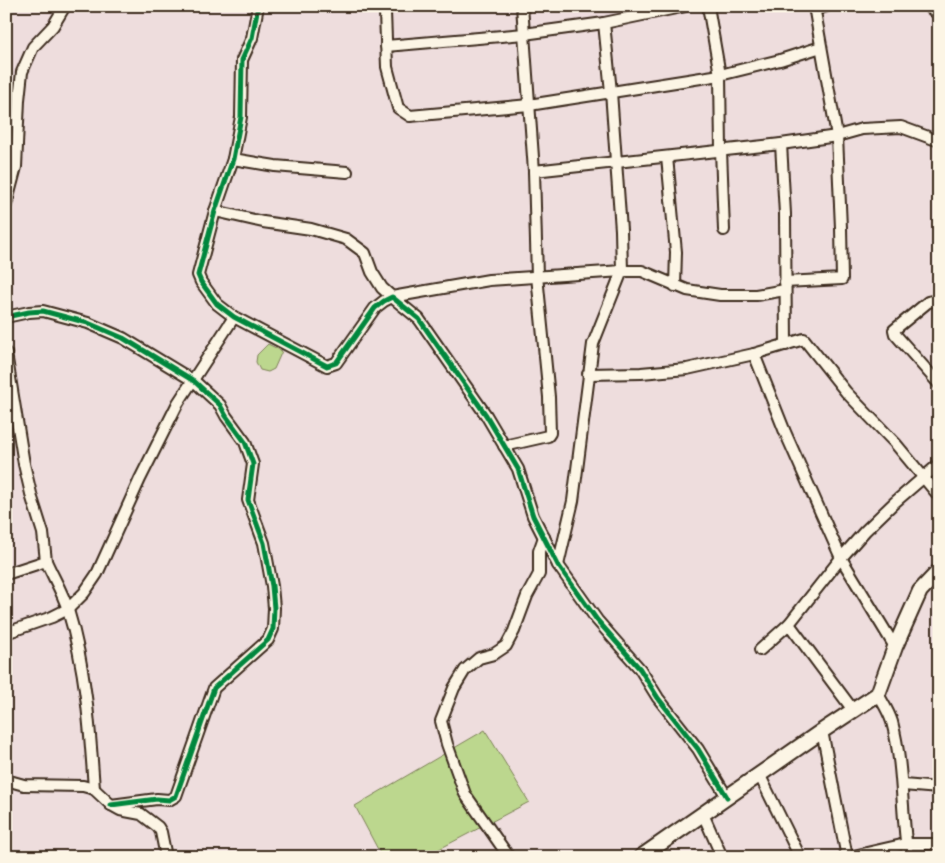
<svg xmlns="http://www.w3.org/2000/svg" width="945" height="863" viewBox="0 0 945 863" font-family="Delius,sans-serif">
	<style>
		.green { fill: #bcd78e; stroke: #7c8056 }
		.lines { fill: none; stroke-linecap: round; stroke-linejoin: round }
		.street-casing { stroke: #3b2a1e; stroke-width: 14 }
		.secondary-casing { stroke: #3b2a1e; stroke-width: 18 }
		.street { stroke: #fcf5e5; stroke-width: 10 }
		.secondary { stroke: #fcf5e5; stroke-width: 14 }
		.cycleway-casing { stroke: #fcf5e5; stroke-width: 8 }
		.cycleway { stroke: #00873e; stroke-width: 5 }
	</style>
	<rect width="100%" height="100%" fill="#edd"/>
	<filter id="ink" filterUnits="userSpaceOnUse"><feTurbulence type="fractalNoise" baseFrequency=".02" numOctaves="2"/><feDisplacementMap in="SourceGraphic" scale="10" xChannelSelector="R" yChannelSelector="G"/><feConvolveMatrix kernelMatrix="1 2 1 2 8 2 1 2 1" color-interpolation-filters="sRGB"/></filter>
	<g filter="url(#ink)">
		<g class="green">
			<polygon points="268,344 282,351 274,369 268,372 260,370 256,362 257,355"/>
			<polygon points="485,730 529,802 424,857 382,857 355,806"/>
		</g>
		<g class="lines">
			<defs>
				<g id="street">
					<polyline points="258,6 252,38 242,60 241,117 233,159 215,211 198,275 201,282 217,304 234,317 327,366 336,363 375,308 384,301 392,297 419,319 486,415 518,469 533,516 558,565 597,620 640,669 658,698 698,749 727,797"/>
					<polyline points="388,6 385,12 387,67 398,108 410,116 529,105 720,75 780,60 821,47"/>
					<polyline points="708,6 720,75 721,150 724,230"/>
					<polyline points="928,6 939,15"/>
					<polyline points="814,10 827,6"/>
					<polyline points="386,46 524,34 604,23 686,6"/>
					<polyline points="781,144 785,214 786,345"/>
					<polyline points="667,157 676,252 675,286"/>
					<polyline points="233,159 275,166 347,172"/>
					<polyline points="534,171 781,144 837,136 862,129 901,127 939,141"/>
					<polyline points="6,205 16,167 19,100 22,72 33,47 53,26 65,6"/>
					<polyline points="215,211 263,222 311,229 346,239 365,253 372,272 382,288 392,297 489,280 622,271 642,271 687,290 720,295 756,295 785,290"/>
					<polyline points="785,282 842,279 841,228 837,136 814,6"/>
					<polyline points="939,300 928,302 894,330 895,334 939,384"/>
					<polyline points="6,317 29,312 43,311 88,323 123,338 194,381 220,405 226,416 245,442 253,464 248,500 264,543 272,586 274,608 273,629 268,640 214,688 176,796 169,800 157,799 111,805"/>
					<polyline points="6,353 24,464 32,498 43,533 46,561"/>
					<polyline points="588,374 641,373 687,369 754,354"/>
					<polyline points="504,446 548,436 550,433 549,397 537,276 534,171 522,6"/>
					<polyline points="558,565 573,501 593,344 622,271 621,230 611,92 604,23"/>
					<path d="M6,574L46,561C53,577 63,593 68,610C86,668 90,729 94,789"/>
					<polyline points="789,624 853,710"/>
					<polyline points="6,633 52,617 68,609 84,593 97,574 140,479 178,403 234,317"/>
					<polyline points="895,647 841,558 785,432 754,354 804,339 846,392 895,443 939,496"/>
					<polyline points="760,650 789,624 841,558 865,531 895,502 939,464"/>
					<path d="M878,694C883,703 889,712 892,722C904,767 901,812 908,857"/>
					<polyline points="822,731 847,857"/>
					<polyline points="759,774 800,857"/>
					<polyline points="6,780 24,785 83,786 94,789 111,805 120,810 141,814 158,827 161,832 166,857"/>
					<polyline points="903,785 939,788"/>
					<polyline points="703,814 722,857"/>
					<polyline points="509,857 465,794 447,744 441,721 454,688 465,670 479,658 494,654 506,646 514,631 527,596 539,574 539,551 544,537"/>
					<polyline points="849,857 906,844 939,844"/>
				</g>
				<polyline id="secondary" points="641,857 822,731 878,694 895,647 920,591 939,571"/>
			</defs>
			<use href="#street" class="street-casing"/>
			<use href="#secondary" class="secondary-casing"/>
			<use href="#street" class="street"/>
			<use href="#secondary" class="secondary"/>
			<defs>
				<g id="cycleway">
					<polyline points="258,6 252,38 242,60 241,117 233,159 215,211 198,275 201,282 217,304 234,317 327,366 336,363 375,308 384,301 392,297 419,319 486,415 518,469 533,516 558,565 597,620 640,669 658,698 698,749 727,797"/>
					<polyline points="6,317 29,312 43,311 88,323 123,338 194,381 220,405 226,416 245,442 253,464 248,500 264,543 272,586 274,608 273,629 268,640 214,688 176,796 169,800 157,799 111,805"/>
				</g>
			</defs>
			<use href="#cycleway" class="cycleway-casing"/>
			<use href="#cycleway" class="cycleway"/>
		</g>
	</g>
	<rect width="945" height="863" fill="none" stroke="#fcf5e5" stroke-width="25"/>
	<rect x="12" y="12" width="920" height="838" fill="none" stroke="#3b2a1e" stroke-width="2" filter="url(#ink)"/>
</svg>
